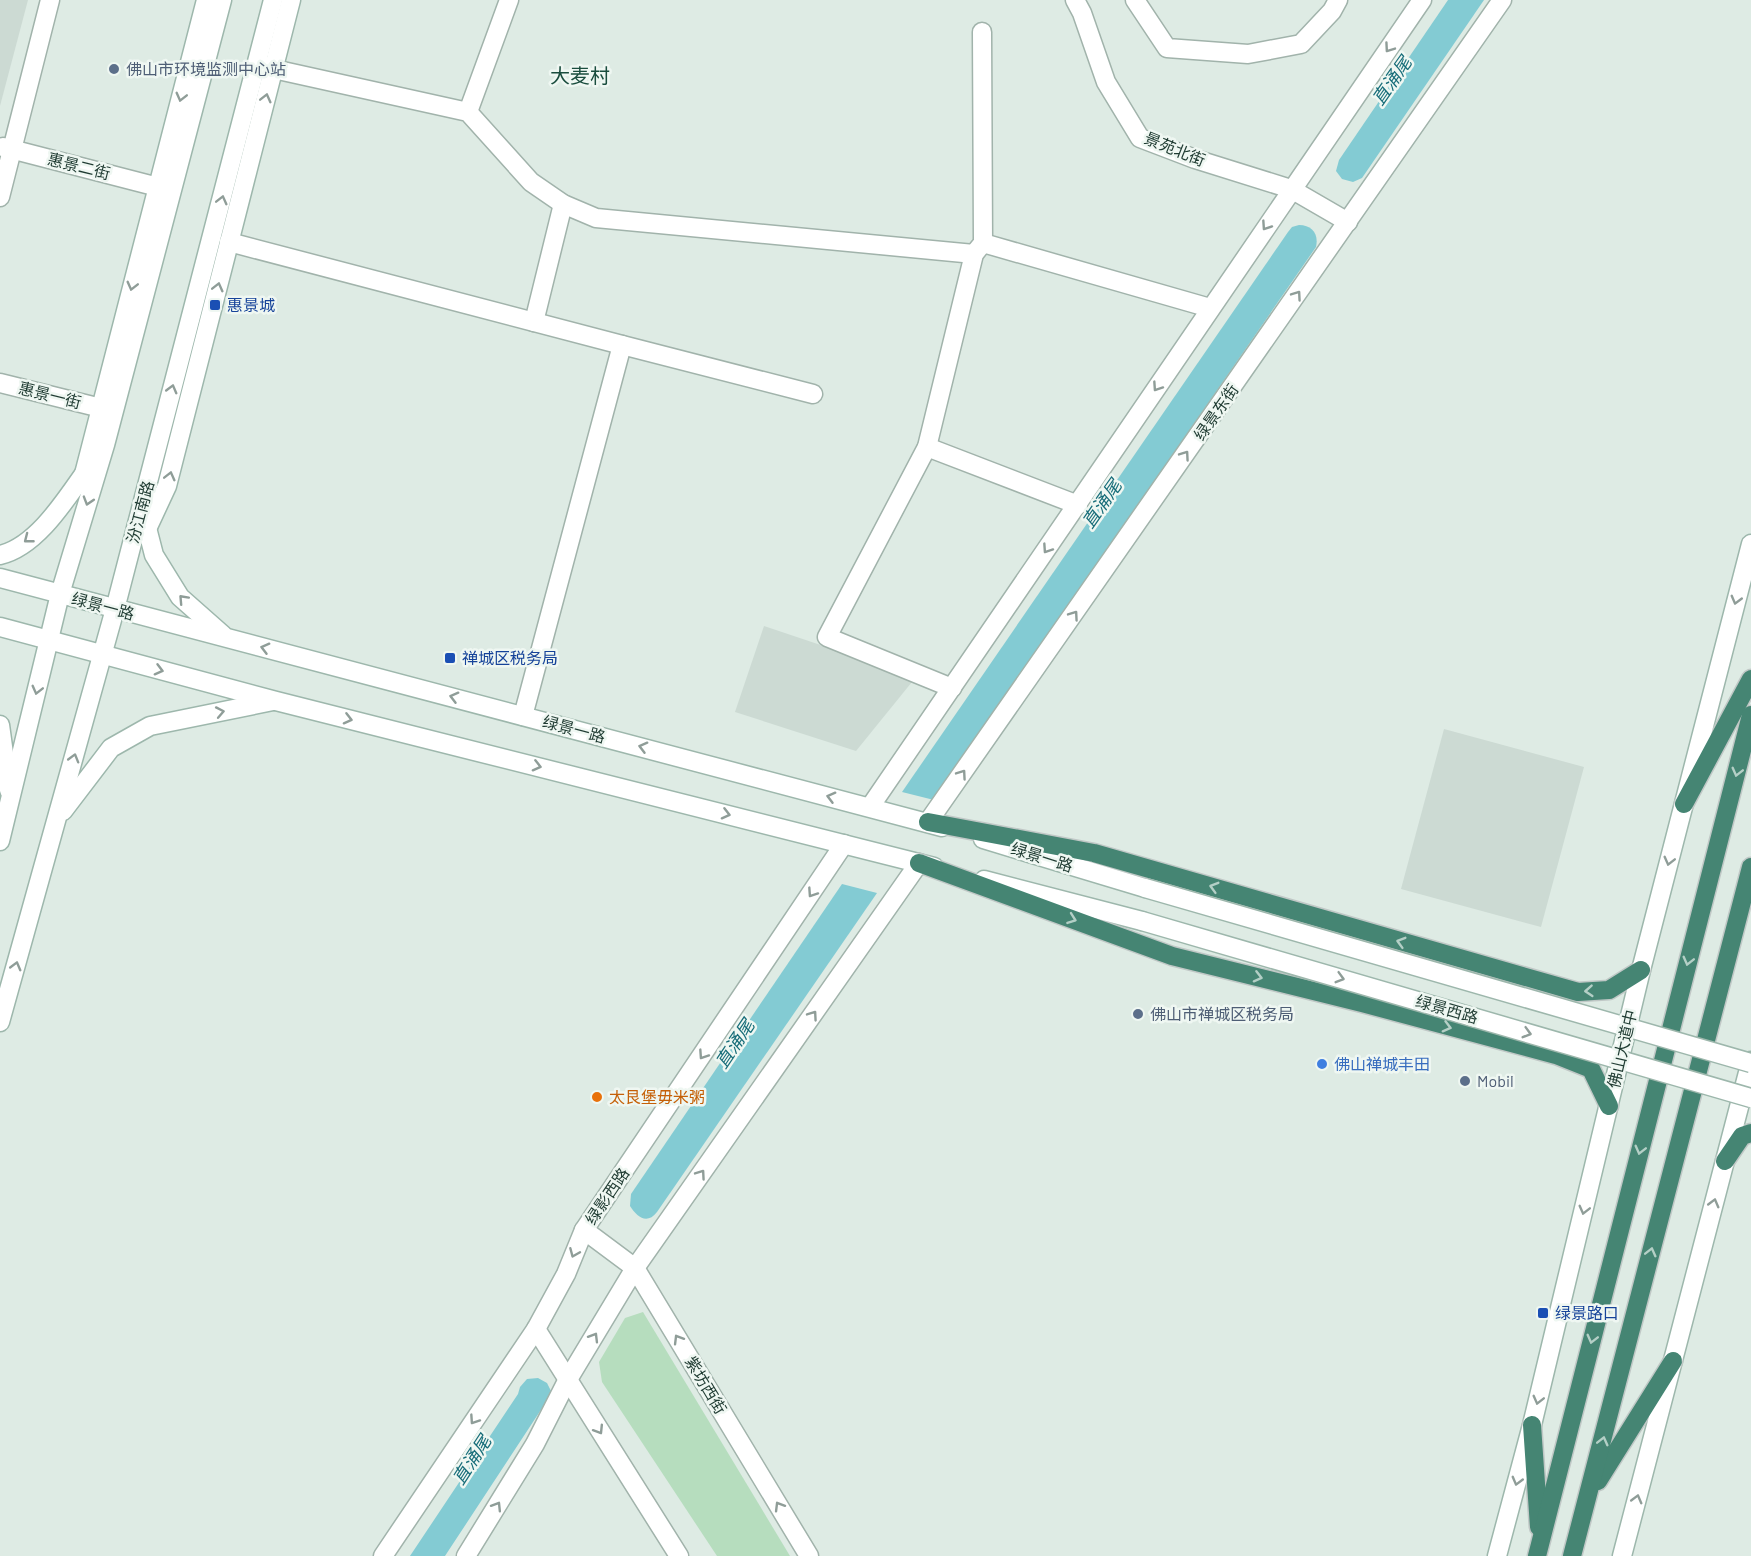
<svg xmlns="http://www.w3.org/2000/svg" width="1751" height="1556" viewBox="0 0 1751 1556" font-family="Barlow,'Noto Sans SC',sans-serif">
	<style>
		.built { fill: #ccdad3 }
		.green { fill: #b6ddbe }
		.water { fill: #83cbd3 }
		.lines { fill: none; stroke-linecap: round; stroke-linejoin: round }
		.minor-casing { stroke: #a1b3ab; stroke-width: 21 }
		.tertiary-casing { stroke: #a1b3ab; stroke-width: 21 }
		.secondary-casing { stroke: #9db7ac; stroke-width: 21 }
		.trunk-casing { stroke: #c0c8c6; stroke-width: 21 }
		.minor { stroke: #fff; stroke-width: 18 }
		.tertiary { stroke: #fff; stroke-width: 18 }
		.secondary { stroke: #fff; stroke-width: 18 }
		.trunk { stroke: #458573; stroke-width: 18 }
		.secondary-bridge-casing { stroke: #9db7ac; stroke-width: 21; stroke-linecap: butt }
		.secondary-bridge { stroke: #fff; stroke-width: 18 }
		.oneway { stroke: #8f9d98 }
		.oneway2 { stroke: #b4cfc6 }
		.service-dot { fill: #5c6f8a; stroke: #eff7f2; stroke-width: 2 }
		.transit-dot { fill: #1a4fb4; stroke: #eff7f2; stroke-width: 2 }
		.shop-dot { fill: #3f7fe0; stroke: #eff7f2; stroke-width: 2 }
		.food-dot { fill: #e8710a; stroke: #eff7f2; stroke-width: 2 }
		.labels { text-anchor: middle; stroke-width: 5; stroke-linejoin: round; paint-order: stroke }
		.service-label { font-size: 16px; fill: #4e5e75; stroke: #eff7f2; text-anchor: start }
		.street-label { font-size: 16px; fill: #1f3b32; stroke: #eff7f2 }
		.transit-label { font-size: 16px; fill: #164399; stroke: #eff7f2; text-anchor: start }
		.shop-label { font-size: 16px; fill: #366cbe; stroke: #eff7f2; text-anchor: start }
		.food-label { font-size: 16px; fill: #c56008; stroke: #eff7f2; text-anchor: start }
		.water-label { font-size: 18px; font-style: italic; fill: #176d79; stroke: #eff7f2 }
		.quarter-label { font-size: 20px; fill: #1a4d3e; stroke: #eff7f2 }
	</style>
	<rect width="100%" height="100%" fill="#deebe4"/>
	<g class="built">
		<polygon points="0,0 28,0 0,106"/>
		<polygon points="764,626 916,677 856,751 735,712"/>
		<polygon points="1444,729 1584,767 1541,927 1401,889"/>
	</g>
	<polygon class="green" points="643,1312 790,1556 717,1556 602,1382 599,1362 625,1318"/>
	<g class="water">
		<polygon points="1448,0 1484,0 1362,178 1353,182 1342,179 1336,171 1339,160"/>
		<path d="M1299,225C1312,225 1319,234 1316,247L934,800L902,792L1288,232L1292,227Z"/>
		<path d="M842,884L877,893L657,1212C647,1225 637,1217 630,1206L631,1194Z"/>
		<polygon points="538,1378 547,1383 552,1393 445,1556 410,1556 518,1394 520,1387 527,1379"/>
	</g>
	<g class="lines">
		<defs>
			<g id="minor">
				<polyline points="1135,0 1167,48 1248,54 1301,44 1332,11 1338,0"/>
				<polyline points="260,66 468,112 531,182 563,204 596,218 974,254"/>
				<polyline points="468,112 509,0"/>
				<polyline points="3,147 158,187"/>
				<polyline points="0,197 50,0"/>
				<polyline points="983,243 1210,308"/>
				<polyline points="534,322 563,204"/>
				<polyline points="622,345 813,394"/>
				<polyline points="0,383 101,408"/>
				<polyline points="927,447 1078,505"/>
				<polyline points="952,688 827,637 927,447 974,254 983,243 982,32"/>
			</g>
			<g id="tertiary">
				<polyline points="1075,0 1082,13 1106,82 1140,138 1195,159 1291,189 1348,222"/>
				<polyline points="229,242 622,345 523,716"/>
				<polyline points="870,807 1422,0"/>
				<polyline points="928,822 1502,0"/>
				<polyline points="584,1230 635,1268 809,1556"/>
				<polyline points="536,1329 679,1556"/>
				<polyline points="383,1556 536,1329 566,1274 584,1230 844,844"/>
				<polyline points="466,1556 535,1444 567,1381 635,1268 919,863"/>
			</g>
			<g id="secondary">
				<polyline points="84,474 206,0"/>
				<polyline points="145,520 154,555 180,597 223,635"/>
				<polyline points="147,529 167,486 291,0"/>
				<path d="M0,555C39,546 69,494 91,464"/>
				<polyline points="0,578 942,827"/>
				<polyline points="0,627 276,701 934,867"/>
				<polyline points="0,725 9,790"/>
				<polyline points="63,811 111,748 150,726 273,701"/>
				<polyline points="983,839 1145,888"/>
				<polyline points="0,841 60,594 105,445 222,0"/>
				<polyline points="984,880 1142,921"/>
				<polyline points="0,1022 115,609 273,0"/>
				<polyline points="1497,1556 1532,1425 1641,970 1751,544"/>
				<polyline points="1622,1556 1751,1061"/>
			</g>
			<g id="trunk">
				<polyline points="1684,804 1751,679"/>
				<polyline points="928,822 1094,853 1578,992 1609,990 1641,970"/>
				<polyline points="919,863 1172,956 1362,1003 1556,1055 1591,1069 1609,1106"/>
				<polyline points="1725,1161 1742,1136 1751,1133"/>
				<polyline points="1532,1425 1539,1527"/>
				<polyline points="1598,1481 1673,1361"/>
				<polyline points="1537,1556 1751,715"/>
				<polyline points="1572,1556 1751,867"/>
			</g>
		</defs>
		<use href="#minor" class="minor-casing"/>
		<use href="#tertiary" class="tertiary-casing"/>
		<use href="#secondary" class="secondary-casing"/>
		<use href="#trunk" class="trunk-casing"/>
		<use href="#minor" class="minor"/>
		<use href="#tertiary" class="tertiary"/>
		<use href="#secondary" class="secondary"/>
		<use href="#trunk" class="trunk"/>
		<defs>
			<g id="secondary-bridge">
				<polyline points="1145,888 1751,1063"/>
				<polyline points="1142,921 1751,1098"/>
			</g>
		</defs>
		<use href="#secondary-bridge" class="secondary-bridge-casing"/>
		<use href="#secondary-bridge" class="secondary-bridge"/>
	</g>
	<defs><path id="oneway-chevron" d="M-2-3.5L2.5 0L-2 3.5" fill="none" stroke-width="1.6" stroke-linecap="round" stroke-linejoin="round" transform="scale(1.5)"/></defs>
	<g class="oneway">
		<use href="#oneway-chevron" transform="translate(1389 48) rotate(125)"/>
		<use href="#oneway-chevron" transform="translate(181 97) rotate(104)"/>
		<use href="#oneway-chevron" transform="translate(266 98) rotate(-76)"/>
		<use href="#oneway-chevron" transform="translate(222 200) rotate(-76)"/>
		<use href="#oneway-chevron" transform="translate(1266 226) rotate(124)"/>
		<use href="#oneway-chevron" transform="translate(132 286) rotate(104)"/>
		<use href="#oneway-chevron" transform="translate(218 287) rotate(-76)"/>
		<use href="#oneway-chevron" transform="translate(1297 295) rotate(-55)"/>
		<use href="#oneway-chevron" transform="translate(1157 387) rotate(124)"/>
		<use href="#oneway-chevron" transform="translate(172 389) rotate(-75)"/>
		<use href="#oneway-chevron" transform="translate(1185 455) rotate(-55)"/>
		<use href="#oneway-chevron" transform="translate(170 476) rotate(-76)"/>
		<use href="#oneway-chevron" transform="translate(88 501) rotate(107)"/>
		<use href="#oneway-chevron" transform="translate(28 539) rotate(142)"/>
		<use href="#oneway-chevron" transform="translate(1047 549) rotate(124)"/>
		<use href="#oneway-chevron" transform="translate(183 599) rotate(-133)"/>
		<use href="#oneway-chevron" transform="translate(1736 600) rotate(105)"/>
		<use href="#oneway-chevron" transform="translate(1074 615) rotate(-55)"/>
		<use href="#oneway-chevron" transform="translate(265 648) rotate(-165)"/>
		<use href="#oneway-chevron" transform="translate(159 670) rotate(15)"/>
		<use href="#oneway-chevron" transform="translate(37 690) rotate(104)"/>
		<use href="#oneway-chevron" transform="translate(454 697) rotate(-165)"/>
		<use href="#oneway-chevron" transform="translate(220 712) rotate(-11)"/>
		<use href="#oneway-chevron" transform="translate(348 719) rotate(14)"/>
		<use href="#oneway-chevron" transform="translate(643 747) rotate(-165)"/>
		<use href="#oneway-chevron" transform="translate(74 758) rotate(-74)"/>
		<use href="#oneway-chevron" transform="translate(537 766) rotate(14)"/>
		<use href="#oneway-chevron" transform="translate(962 774) rotate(-55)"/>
		<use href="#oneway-chevron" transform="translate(831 797) rotate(-165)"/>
		<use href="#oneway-chevron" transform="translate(726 814) rotate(14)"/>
		<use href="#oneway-chevron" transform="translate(1669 861) rotate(104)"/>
		<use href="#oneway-chevron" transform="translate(812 893) rotate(124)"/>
		<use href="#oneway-chevron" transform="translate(16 966) rotate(-75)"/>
		<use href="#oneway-chevron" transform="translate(1340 978) rotate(16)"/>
		<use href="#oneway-chevron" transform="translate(813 1015) rotate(-55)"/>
		<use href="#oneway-chevron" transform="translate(1527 1033) rotate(16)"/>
		<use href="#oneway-chevron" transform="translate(703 1055) rotate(124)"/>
		<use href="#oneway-chevron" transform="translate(701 1174) rotate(-55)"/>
		<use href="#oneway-chevron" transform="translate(1714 1203) rotate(-75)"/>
		<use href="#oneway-chevron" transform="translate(1584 1210) rotate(104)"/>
		<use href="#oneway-chevron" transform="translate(574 1253) rotate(113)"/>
		<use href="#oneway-chevron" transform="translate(594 1337) rotate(-59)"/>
		<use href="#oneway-chevron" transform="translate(678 1339) rotate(-121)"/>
		<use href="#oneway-chevron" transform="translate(1538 1400) rotate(104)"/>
		<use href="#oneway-chevron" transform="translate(474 1420) rotate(124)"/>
		<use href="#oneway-chevron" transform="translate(599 1430) rotate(58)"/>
		<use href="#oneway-chevron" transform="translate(1517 1481) rotate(105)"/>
		<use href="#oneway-chevron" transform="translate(1637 1499) rotate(-75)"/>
		<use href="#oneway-chevron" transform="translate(497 1506) rotate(-58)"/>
		<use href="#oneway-chevron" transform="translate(779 1506) rotate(-121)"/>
	</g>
	<g class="oneway2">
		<use href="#oneway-chevron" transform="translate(1737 772) rotate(104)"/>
		<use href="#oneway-chevron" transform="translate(1214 887) rotate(-164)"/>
		<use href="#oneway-chevron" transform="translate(1072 919) rotate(20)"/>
		<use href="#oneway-chevron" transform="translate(1401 942) rotate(-164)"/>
		<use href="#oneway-chevron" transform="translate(1688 961) rotate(104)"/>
		<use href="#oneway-chevron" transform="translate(1258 977) rotate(14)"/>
		<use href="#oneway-chevron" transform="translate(1589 991) rotate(176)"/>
		<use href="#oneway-chevron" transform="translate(1447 1027) rotate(15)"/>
		<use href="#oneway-chevron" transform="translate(1640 1150) rotate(104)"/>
		<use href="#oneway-chevron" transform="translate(1651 1252) rotate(-76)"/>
		<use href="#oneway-chevron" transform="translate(1592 1339) rotate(104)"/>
		<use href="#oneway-chevron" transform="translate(1603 1441) rotate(-76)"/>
	</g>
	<g class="service-dot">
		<circle cx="114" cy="69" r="6"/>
		<circle cx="1138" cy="1014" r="6"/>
		<circle cx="1465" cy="1081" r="6"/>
	</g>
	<g class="transit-dot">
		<rect x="209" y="299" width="12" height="12" rx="3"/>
		<rect x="444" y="652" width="12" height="12" rx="3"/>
		<rect x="1537" y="1307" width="12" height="12" rx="3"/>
	</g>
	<circle class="shop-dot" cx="1322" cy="1064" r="6"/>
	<circle class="food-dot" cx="597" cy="1097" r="6"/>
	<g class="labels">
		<g class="service-label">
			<text x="126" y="75">佛山市环境监测中心站</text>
			<text x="1150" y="1020">佛山市禅城区税务局</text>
			<text x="1477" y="1087">Mobil</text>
		</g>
		<g class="street-label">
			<text transform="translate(1175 149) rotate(22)" y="6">景苑北街</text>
			<text transform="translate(79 166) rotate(14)" y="6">惠景二街</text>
			<text transform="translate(50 395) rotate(14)" y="6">惠景一街</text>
			<text transform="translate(1216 412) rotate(-55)" y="6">绿景东街</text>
			<text transform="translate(140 512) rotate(-75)" y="6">汾江南路</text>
			<text transform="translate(103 606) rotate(15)" y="6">绿景一路</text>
			<text transform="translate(574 729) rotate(15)" y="6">绿景一路</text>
			<text transform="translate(1042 857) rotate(17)" y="6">绿景一路</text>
			<text transform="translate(1447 1009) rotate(16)" y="6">绿景西路</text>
			<text transform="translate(1622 1049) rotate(-77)" y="6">佛山大道中</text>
			<text transform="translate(607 1196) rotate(-56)" y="6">绿影西路</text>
			<text transform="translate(706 1385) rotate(59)" y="6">紫坊西街</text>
		</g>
		<g class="transit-label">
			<text x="227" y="311">惠景城</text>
			<text x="462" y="664">禅城区税务局</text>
			<text x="1555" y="1319">绿景路口</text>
		</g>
		<g class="shop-label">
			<text x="1334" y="1070">佛山禅城丰田</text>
		</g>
		<g class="food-label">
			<text x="609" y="1103">太艮堡毋米粥</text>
		</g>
		<g class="water-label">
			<text transform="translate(1392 81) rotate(-55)" y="6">直涌尾</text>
			<text transform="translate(1102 504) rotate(-55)" y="6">直涌尾</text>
			<text transform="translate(735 1044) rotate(-56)" y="6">直涌尾</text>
			<text transform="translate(472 1460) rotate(-57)" y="6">直涌尾</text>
		</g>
		<g class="quarter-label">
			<text x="580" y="83">大麦村</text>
		</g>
	</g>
</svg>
